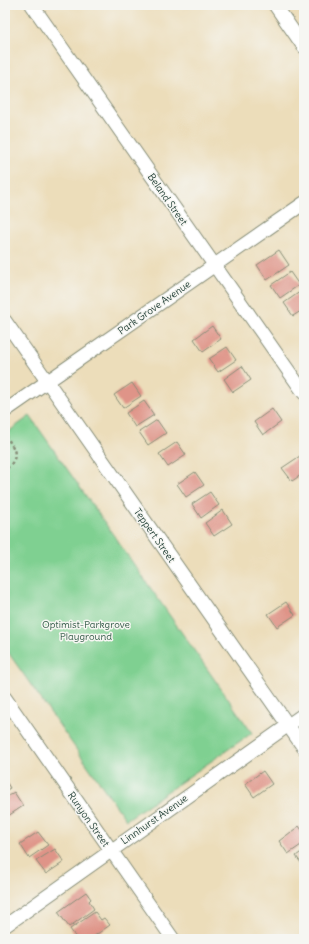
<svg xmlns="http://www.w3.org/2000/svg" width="309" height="944" viewBox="0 0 309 944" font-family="Delius,sans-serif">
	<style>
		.green { fill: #7fd091; stroke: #4f8662 }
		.building { fill: #df9488 }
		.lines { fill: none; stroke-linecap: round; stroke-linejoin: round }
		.minor-casing { stroke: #868d77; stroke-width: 15 }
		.path { stroke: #868d77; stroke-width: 2.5; stroke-dasharray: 3 3; stroke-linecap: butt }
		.minor { stroke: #fff; stroke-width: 13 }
		.labels { text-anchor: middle; stroke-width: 3; stroke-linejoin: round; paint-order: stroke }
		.street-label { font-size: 10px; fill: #1f3d34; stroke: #f6f6f2 }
		.park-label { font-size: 10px; fill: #325a47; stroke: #f6f6f2 }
	</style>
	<rect width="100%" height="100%" fill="#f6f6f2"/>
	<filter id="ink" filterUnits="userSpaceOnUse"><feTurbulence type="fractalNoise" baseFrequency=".025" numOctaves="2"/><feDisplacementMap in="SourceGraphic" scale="8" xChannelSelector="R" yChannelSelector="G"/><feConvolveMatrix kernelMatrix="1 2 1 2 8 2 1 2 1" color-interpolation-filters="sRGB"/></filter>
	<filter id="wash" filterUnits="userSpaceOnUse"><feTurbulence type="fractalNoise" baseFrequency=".012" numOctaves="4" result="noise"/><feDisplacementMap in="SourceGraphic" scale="16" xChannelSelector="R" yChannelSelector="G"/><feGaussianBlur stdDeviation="0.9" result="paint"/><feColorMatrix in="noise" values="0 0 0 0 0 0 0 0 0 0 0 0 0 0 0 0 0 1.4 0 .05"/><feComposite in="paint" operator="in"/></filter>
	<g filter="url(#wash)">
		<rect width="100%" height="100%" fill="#ecddba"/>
		<polygon class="green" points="30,416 252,733 126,820 5,648 5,434"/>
		<g id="blocks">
			<g class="building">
				<polygon points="279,250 289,265 267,280 257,265"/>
				<polygon points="290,272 299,285 280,298 271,285"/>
				<polygon points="304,289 304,309 293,316 284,303"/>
				<polygon points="212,326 221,339 203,352 194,339"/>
				<polygon points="227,347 236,360 218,372 209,359"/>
				<polygon points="242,366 251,380 233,392 224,379"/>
				<polygon points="132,383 141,396 123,408 114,395"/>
				<polygon points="144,401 154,415 135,427 126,413"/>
				<polygon points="272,409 281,422 263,435 254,422"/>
				<polygon points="157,420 166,433 148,445 139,432"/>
				<polygon points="177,442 186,455 168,467 159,454"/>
				<polygon points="300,456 304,461 304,473 292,481 282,468"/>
				<polygon points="195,472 204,485 186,497 177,484"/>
				<polygon points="210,492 219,505 201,518 192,504"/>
				<polygon points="223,510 232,524 214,536 205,523"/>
				<polygon points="286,602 295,615 277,627 268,614"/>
				<polygon points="263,771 272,784 254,797 245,784"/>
				<polygon points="5,780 10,788 5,791"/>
				<polygon points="14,792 23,806 5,818 5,798"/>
				<polygon points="299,826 304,833 304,843 288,854 279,841"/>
				<polygon points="38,832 48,845 29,858 20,844"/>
				<polygon points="55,849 64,862 46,874 36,861"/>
				<polygon points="304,850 304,867 296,856"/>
				<polygon points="86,892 91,899 89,901 94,909 69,927 58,912"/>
				<polygon points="95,912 101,920 104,918 110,925 90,939 77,939 70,929"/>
			</g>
		</g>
	</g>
	<g filter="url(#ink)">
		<use href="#blocks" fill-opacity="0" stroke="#868d77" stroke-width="1"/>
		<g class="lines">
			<defs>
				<g id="minor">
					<polyline points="32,5 304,393"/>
					<polyline points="275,5 304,47"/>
					<polyline points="5,321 304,748"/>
					<polyline points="5,411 304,203"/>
					<polyline points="5,698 173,939"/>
					<polyline points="5,926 304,714"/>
				</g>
			</defs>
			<use href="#minor" class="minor-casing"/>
			<path class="path" d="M5,435C15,449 21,457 5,470"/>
			<use href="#minor" class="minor"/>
		</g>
	</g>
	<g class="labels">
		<g class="street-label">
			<text transform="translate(168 199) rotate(55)" y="4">Beland Street</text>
			<text transform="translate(154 307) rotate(-35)" y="4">Park Grove Avenue</text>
			<text transform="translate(155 535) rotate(55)" y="4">Teppert Street</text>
			<text transform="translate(89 819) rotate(55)" y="4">Runyon Street</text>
			<text transform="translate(154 819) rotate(-35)" y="4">Linnhurst Avenue</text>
		</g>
		<g class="park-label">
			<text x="86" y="628">Optimist-Parkgrove<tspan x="86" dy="12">Playground</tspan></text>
		</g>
	</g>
	<rect width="309" height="944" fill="none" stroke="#f6f6f2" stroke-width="20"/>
</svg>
